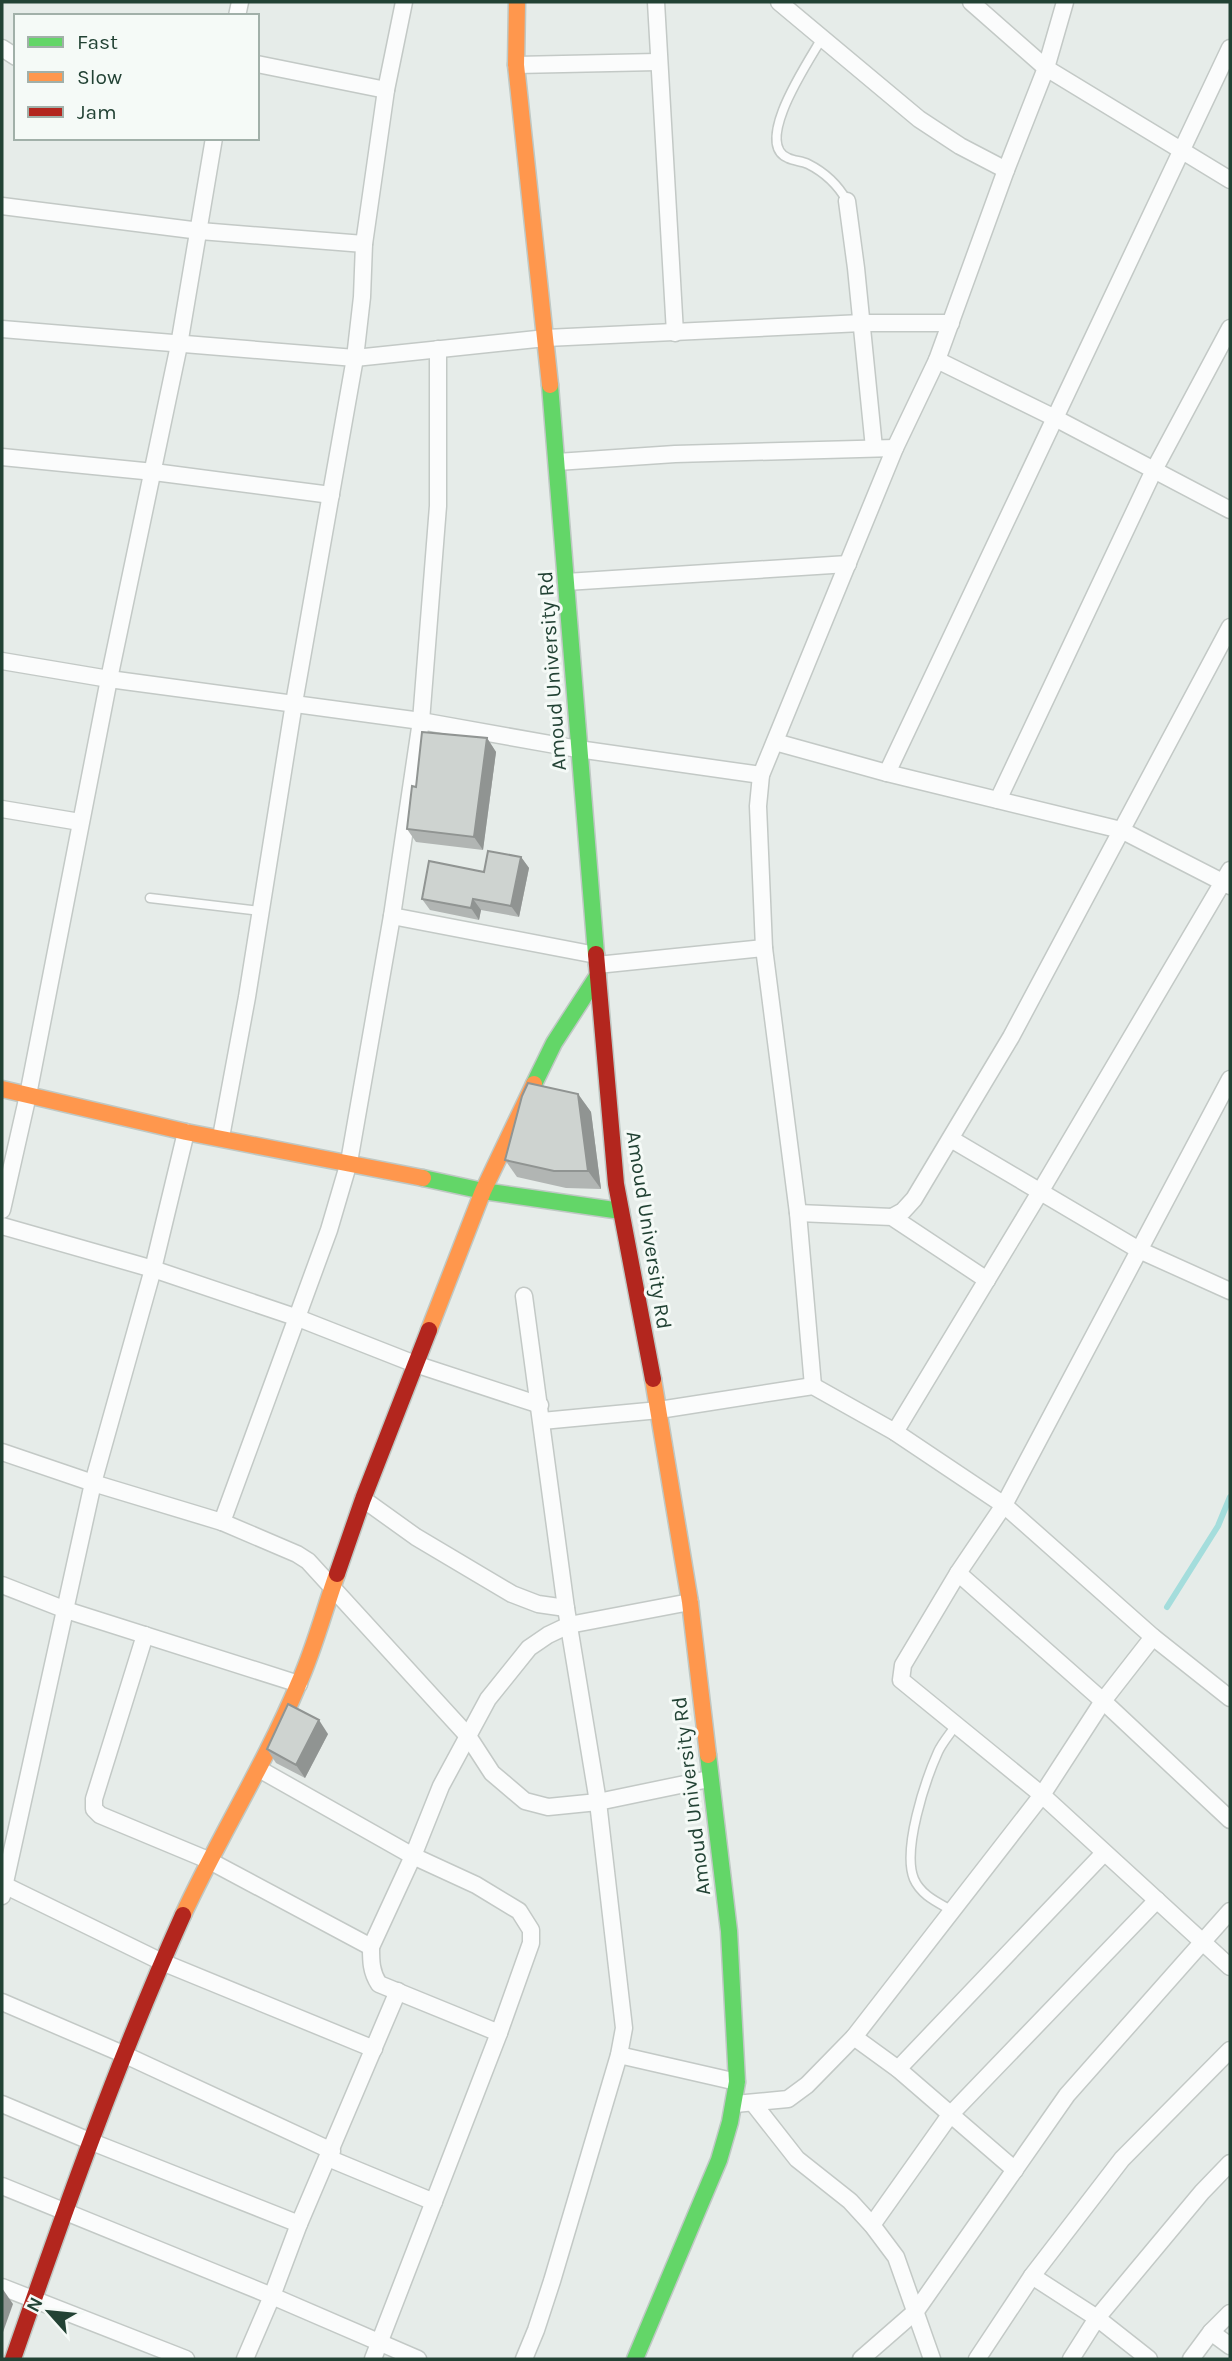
<svg xmlns="http://www.w3.org/2000/svg" width="1232" height="2361" viewBox="0 0 1232 2361" font-family="Karla,sans-serif">
	<style>
		.lines { fill: none; stroke-linecap: round; stroke-linejoin: round }
		.stream { stroke: #a4dddc; stroke-width: 6 }
		.lane-casing { stroke: #c3c9c6; stroke-width: 11 }
		.street-casing { stroke: #c3c9c6; stroke-width: 19 }
		.fast-casing { stroke: #bfc8c4; stroke-width: 19 }
		.slow-casing { stroke: #bfc8c4; stroke-width: 19 }
		.jam-casing { stroke: #bfc8c4; stroke-width: 19 }
		.lane { stroke: #fbfcfc; stroke-width: 8 }
		.street { stroke: #fbfcfc; stroke-width: 16 }
		.fast { stroke: #63d668; stroke-width: 16 }
		.slow { stroke: #ff974d; stroke-width: 16 }
		.jam { stroke: #b3261e; stroke-width: 16 }
		.wall { fill: #b1b5b3 }
		.shaded-wall { fill: #909492 }
		.building { fill: #ced3d0; stroke: #909492; stroke-width: 2 }
		.labels { text-anchor: middle; stroke-width: 6; stroke-linejoin: round; paint-order: stroke }
		.street-label { font-size: 21px; fill: #224234; stroke: #f5faf7 }
	</style>
	<rect width="100%" height="100%" fill="#e6ece9"/>
	<g class="lines">
		<polyline class="stream" points="1167,1607 1218,1526 1230,1497"/>
		<defs>
			<g id="lane">
				<path d="M822,38C811,58 752,143 788,158C794,161 802,161 808,164C826,173 838,185 847,201"/>
				<polyline points="150,898 261,911"/>
				<path d="M951,1910C937,1902 921,1895 914,1879C902,1850 925,1781 938,1752C942,1743 950,1734 956,1725"/>
			</g>
			<g id="street">
				<polyline points="656,2 675,333"/>
				<polyline points="779,2 919,119 960,146 1006,170"/>
				<polyline points="971,2 1046,68 1230,180"/>
				<polyline points="237,16 240,2"/>
				<polyline points="2,48 16,57"/>
				<polyline points="257,64 386,90"/>
				<polyline points="516,65 657,62"/>
				<polyline points="847,201 856,268 874,448"/>
				<polyline points="2,206 200,231 364,244"/>
				<polyline points="2,329 355,358 546,338 862,323 951,323"/>
				<polyline points="937,360 1055,418 1230,510"/>
				<polyline points="2,457 154,472 331,495"/>
				<polyline points="557,462 675,454 895,448"/>
				<polyline points="566,582 848,564"/>
				<polyline points="2,661 109,679 421,721 578,749 761,775"/>
				<polyline points="775,742 887,773 1121,830 1230,886"/>
				<polyline points="887,773 1230,48"/>
				<polyline points="998,800 1154,470 1230,328"/>
				<polyline points="2,809 80,822"/>
				<polyline points="392,916 596,955"/>
				<polyline points="597,965 764,948"/>
				<polyline points="1230,1079 1004,1505 958,1573 903,1665 901,1680 1042,1795 1230,1967"/>
				<polyline points="221,1137 247,997 294,703 355,358 362,297 364,244 386,90 404,2"/>
				<polyline points="951,1139 1139,1250 1230,1291"/>
				<polyline points="2,1210 28,1095 109,679 179,345 214,138"/>
				<polyline points="798,1213 892,1217 987,1280"/>
				<polyline points="892,1217 903,1211 914,1199 1011,1037 1230,627"/>
				<polyline points="2,1226 153,1269 298,1318 415,1364 540,1405"/>
				<polyline points="524,1296 566,1608 598,1802 624,2028 619,2055 552,2281 536,2330 524,2359"/>
				<polyline points="813,1386 798,1213 764,948 758,806 761,775 895,448 937,360 1006,170 1046,68 1065,2"/>
				<polyline points="542,1421 659,1410 813,1386 895,1432 1004,1505 1153,1637 1230,1698"/>
				<polyline points="895,1432 1040,1192 1230,870"/>
				<polyline points="2,1452 93,1483 222,1522 297,1554 308,1561 468,1736 492,1773 525,1801 548,1807 598,1802 709,1779"/>
				<polyline points="363,1499 416,1537 512,1594 538,1604 566,1608"/>
				<polyline points="222,1522 329,1230 349,1162 392,916 421,721 438,506 438,349"/>
				<polyline points="958,1573 1103,1701 1230,1820"/>
				<polyline points="2,1585 66,1610 299,1684"/>
				<polyline points="145,1635 94,1799 94,1809 100,1815 208,1860 371,1947"/>
				<polyline points="259,1769 413,1856 476,1885 519,1911 531,1930 531,1943 499,2033 373,2359"/>
				<polyline points="2,1884 162,1962 374,2049"/>
				<polyline points="2,1896 93,1483 153,1269 186,1132"/>
				<polyline points="2,2002 123,2054 332,2151"/>
				<path d="M499,2033L379,1984C371,1972 371,1961 371,1947L413,1856L441,1786L488,1699L529,1648L548,1635L569,1625L690,1602"/>
				<polyline points="854,2037 898,2069 1015,2170"/>
				<polyline points="619,2055 737,2082"/>
				<polyline points="898,2069 1104,1853"/>
				<polyline points="753,2103 797,2159 850,2201 872,2225 896,2257 932,2359"/>
				<polyline points="2,2104 92,2142 299,2224"/>
				<polyline points="735,2104 788,2099 807,2085 854,2037 1042,1795 1103,1701 1153,1637"/>
				<polyline points="328,2158 434,2202"/>
				<polyline points="2,2186 272,2296 418,2359"/>
				<polyline points="872,2225 950,2115 1157,1900"/>
				<polyline points="1032,2276 1097,2318 1149,2359"/>
				<polyline points="2,2287 186,2359"/>
				<polyline points="1211,2332 1230,2346"/>
				<polyline points="245,2359 272,2296 299,2224 398,1991"/>
				<polyline points="861,2359 916,2311 1067,2095 1230,1911"/>
				<polyline points="977,2359 1032,2276 1122,2159 1230,2050"/>
				<polyline points="1071,2359 1097,2318 1202,2192 1230,2163"/>
				<polyline points="1191,2359 1211,2332 1230,2313"/>
			</g>
			<g id="fast">
				<polyline points="550,385 596,954"/>
				<polyline points="534,1084 554,1043 598,975"/>
				<polyline points="423,1178 483,1191 621,1211"/>
				<polyline points="635,2359 719,2160 730,2122 737,2082 729,1931 708,1755"/>
			</g>
			<g id="slow">
				<polyline points="517,2 516,65 550,385"/>
				<polyline points="2,1089 186,1132 423,1178"/>
				<polyline points="429,1330 483,1191 534,1084"/>
				<polyline points="653,1379 690,1602 708,1755"/>
				<path d="M183,1915C219,1837 265,1764 298,1685C314,1650 324,1611 337,1574"/>
			</g>
			<g id="jam">
				<polyline points="596,954 616,1184 653,1379"/>
				<polyline points="337,1574 363,1499 429,1330"/>
				<path d="M13,2359C65,2209 118,2060 183,1915"/>
			</g>
		</defs>
		<use href="#lane" class="lane-casing"/>
		<use href="#street" class="street-casing"/>
		<use href="#fast" class="fast-casing"/>
		<use href="#slow" class="slow-casing"/>
		<use href="#jam" class="jam-casing"/>
		<use href="#lane" class="lane"/>
		<use href="#street" class="street"/>
		<use href="#fast" class="fast"/>
		<use href="#slow" class="slow"/>
		<use href="#jam" class="jam"/>
	</g>
	<g class="wall">
		<polygon points="487,738 496,752 483,850 416,842 407,829 416,787"/>
		<polygon points="521,857 529,868 519,917 481,910 479,920 430,910 422,899"/>
		<polygon points="578,1094 591,1112 601,1189 566,1188 517,1177 505,1160"/>
		<polygon points="328,1734 305,1778 276,1763 267,1749"/>
	</g>
	<g class="shaded-wall">
		<polygon points="487,738 496,752 483,850 474,837"/>
		<polygon points="521,857 529,868 519,917 511,906"/>
		<polygon points="473,899 481,910 479,920 471,908"/>
		<polygon points="578,1094 591,1112 601,1189 588,1171"/>
		<polygon points="319,1720 328,1734 305,1778 296,1765"/>
		<polygon points="2,2288 13,2304 2,2335"/>
	</g>
	<g class="building">
		<polygon points="422,732 487,738 474,837 407,829 412,786 416,787"/>
		<polygon points="488,851 521,857 511,906 473,899 471,908 422,899 429,861 484,872"/>
		<polygon points="528,1083 578,1094 588,1171 554,1171 505,1160 522,1096"/>
		<polygon points="288,1704 319,1720 296,1765 267,1749"/>
	</g>
	<g class="labels">
		<g class="street-label">
			<text transform="translate(552 671) rotate(-94)" y="7">Amoud University Rd</text>
			<text transform="translate(649 1230) rotate(81)" y="7">Amoud University Rd</text>
			<text transform="translate(691 1796) rotate(-97)" y="7">Amoud University Rd</text>
		</g>
	</g>
	<rect width="1232" height="2361" fill="none" stroke="#224234" stroke-width="7"/>
	<rect x="14" y="14" width="245" height="126" fill="#f5faf7" stroke="#a1b0a9" stroke-width="2"/>
	<rect x="28" y="37" width="35" height="10" fill="#63d668" stroke="#a1b0a9" stroke-width="2"/>
	<text x="77" y="49" font-size="21" fill="#224234">Fast</text>
	<rect x="28" y="72" width="35" height="10" fill="#ff974d" stroke="#a1b0a9" stroke-width="2"/>
	<text x="77" y="84" font-size="21" fill="#224234">Slow</text>
	<rect x="28" y="107" width="35" height="10" fill="#b3261e" stroke="#a1b0a9" stroke-width="2"/>
	<text x="77" y="119" font-size="21" fill="#224234">Jam</text>
	<g transform="translate(49 2312) rotate(297)" stroke="#f5faf7" stroke-width="5" paint-order="stroke">
	<path d="M0-5L12 26L0 18L-12 26Z" fill="#224234"/>
	<text y="-10" font-size="19" font-weight="bold" text-anchor="middle" fill="#224234">N</text>
	</g>
</svg>
